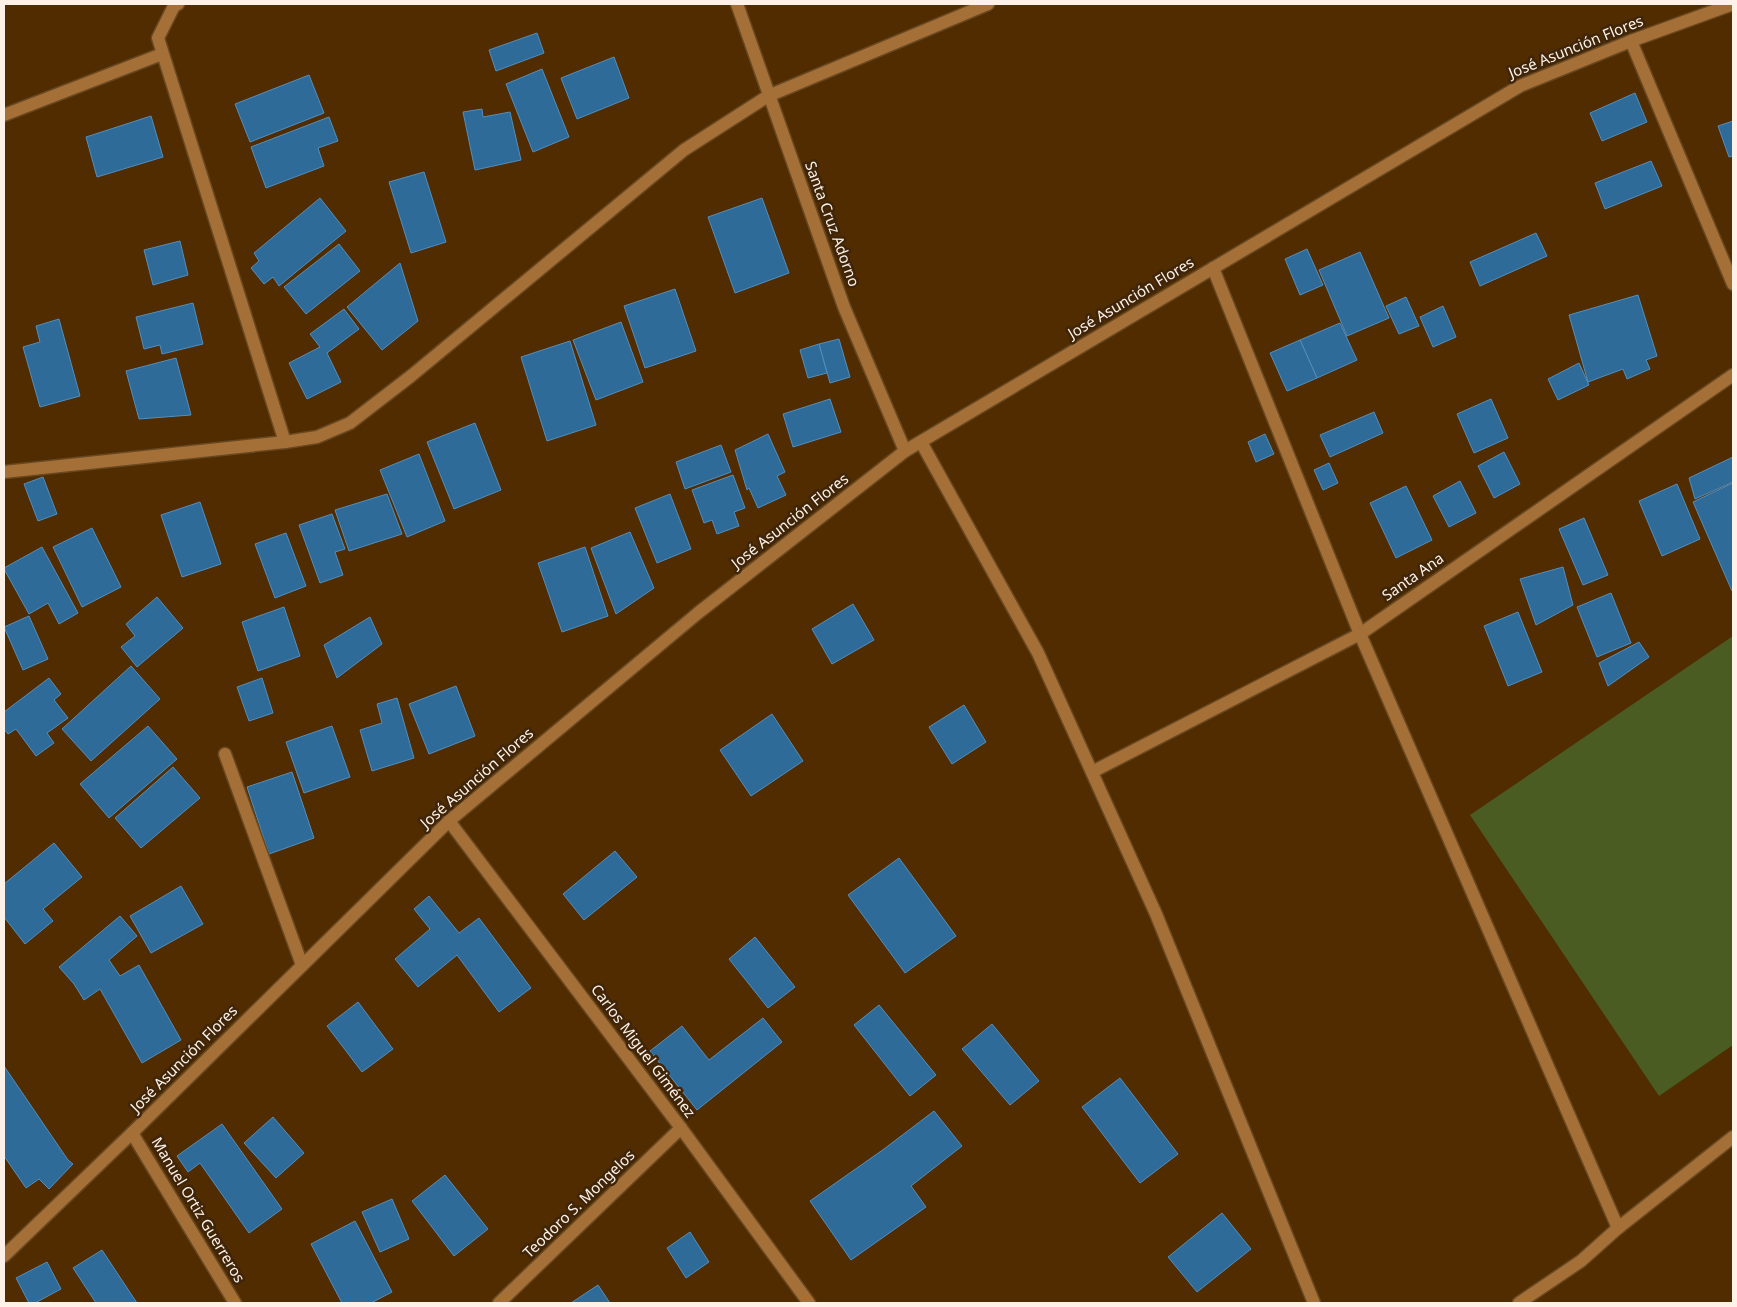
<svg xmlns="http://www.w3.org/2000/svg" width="1737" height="1307" viewBox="0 0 1737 1307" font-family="'Noto Sans',sans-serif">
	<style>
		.green { fill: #4b5c23 }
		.building { fill: #2e6b98; stroke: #548ebd }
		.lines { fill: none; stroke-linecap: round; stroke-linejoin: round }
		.minor-casing { stroke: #684820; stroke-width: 15 }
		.minor { stroke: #a56f38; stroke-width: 12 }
		.labels { text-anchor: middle; stroke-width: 5; stroke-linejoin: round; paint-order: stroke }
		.street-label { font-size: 15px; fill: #fef2e8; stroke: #3f2509 }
	</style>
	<rect width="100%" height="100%" fill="#502c00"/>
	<polygon class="green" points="1733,636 1733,1045 1659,1096 1470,815"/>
	<g class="building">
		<polygon points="537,33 544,53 496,71 489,50"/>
		<polygon points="614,57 629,98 577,119 561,78"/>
		<polygon points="542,69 569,137 533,152 506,84"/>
		<polygon points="309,75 324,113 250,142 235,104"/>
		<polygon points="1635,93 1647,122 1602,141 1590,113"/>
		<polygon points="482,109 483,117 510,112 521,160 475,170 463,112"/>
		<polygon points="151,116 163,157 97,177 86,137"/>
		<polygon points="329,117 338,141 318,148 324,166 266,188 251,147"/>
		<polygon points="1733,121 1733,156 1729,157 1718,126"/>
		<polygon points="1651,161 1662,186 1605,209 1595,183"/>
		<polygon points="424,172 446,242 411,253 389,182"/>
		<polygon points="320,198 346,231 279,286 273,277 264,284 251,268 259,261 254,253"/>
		<polygon points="762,198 789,273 735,293 708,217"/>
		<polygon points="1536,233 1547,256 1480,286 1470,262"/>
		<polygon points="180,241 188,275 153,285 144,250"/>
		<polygon points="339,244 360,271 306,314 284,287"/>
		<polygon points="1307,249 1323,285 1300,295 1285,259"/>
		<polygon points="1360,252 1389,318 1347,336 1319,270"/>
		<polygon points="400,263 418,321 382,350 347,307"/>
		<polygon points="675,289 696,351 645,368 624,306"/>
		<polygon points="1638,295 1657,356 1646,360 1650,369 1627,379 1623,369 1588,382 1569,315"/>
		<polygon points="1406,297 1419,326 1399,334 1386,306"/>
		<polygon points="193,303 203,344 162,354 160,345 144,349 136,317"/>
		<polygon points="1443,306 1456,337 1433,347 1420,317"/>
		<polygon points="344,309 359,329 327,353 341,382 307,399 289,363 320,347 310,334"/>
		<polygon points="59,319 80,396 40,407 23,347 40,342 36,326"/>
		<polygon points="621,322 643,382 596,400 573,340"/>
		<polygon points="1340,323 1357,360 1317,378 1300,340"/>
		<polygon points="839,339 850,377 830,383 819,344"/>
		<polygon points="1300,340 1317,378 1287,391 1270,353"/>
		<polygon points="570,341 596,425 547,441 521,357"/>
		<polygon points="819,344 827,373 808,378 800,350"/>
		<polygon points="176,358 191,415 139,419 126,371"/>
		<polygon points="1579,363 1589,385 1558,400 1548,379"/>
		<polygon points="830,399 841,432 793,447 783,414"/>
		<polygon points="1491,399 1508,438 1474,453 1457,414"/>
		<polygon points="1374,412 1383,433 1330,457 1320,435"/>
		<polygon points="475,423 501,490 454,509 427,442"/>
		<polygon points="768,434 785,472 777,476 786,495 758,508 749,488 747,490 735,450"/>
		<polygon points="1265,434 1274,454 1256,462 1248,442"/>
		<polygon points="721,445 731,472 685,489 676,462"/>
		<polygon points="1504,452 1520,484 1494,498 1478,466"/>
		<polygon points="419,454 445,521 407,537 380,470"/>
		<polygon points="1733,457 1733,482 1695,499 1689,478"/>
		<polygon points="1329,463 1338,483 1323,490 1314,470"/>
		<polygon points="733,475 745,508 734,512 739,526 717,534 712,520 704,523 692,490"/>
		<polygon points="43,477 57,514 38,521 24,484"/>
		<polygon points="1460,481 1476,513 1449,527 1433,496"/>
		<polygon points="1733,483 1733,590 1732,591 1693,502"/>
		<polygon points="1677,484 1700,539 1662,556 1639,501"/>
		<polygon points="1406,486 1432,540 1396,558 1370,503"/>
		<polygon points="387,494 402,534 349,551 335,510"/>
		<polygon points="670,494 691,549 657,563 635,508"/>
		<polygon points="200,502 221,564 182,577 161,515"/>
		<polygon points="332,514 345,549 335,552 343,575 320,583 299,525"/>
		<polygon points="1584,518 1608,575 1583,585 1559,529"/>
		<polygon points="92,528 121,587 82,607 53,547"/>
		<polygon points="630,532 654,588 616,614 591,548"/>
		<polygon points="286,533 306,586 275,598 255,544"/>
		<polygon points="42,547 78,613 59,624 48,603 29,614 4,569 4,568"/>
		<polygon points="585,547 608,616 562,632 538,563"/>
		<polygon points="1563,567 1573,605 1536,625 1520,579"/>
		<polygon points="1611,593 1631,643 1597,657 1577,607"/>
		<polygon points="157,597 183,628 137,667 121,647 135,636 126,624"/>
		<polygon points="853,604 874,640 832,664 812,629"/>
		<polygon points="284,607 300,656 258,671 242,622"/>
		<polygon points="1518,612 1542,672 1508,686 1484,626"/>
		<polygon points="29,616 48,659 23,670 4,627"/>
		<polygon points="370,617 382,644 337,678 324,645"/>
		<polygon points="1639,642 1649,657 1608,686 1599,663"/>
		<polygon points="131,666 160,699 91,761 62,729"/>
		<polygon points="49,678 61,694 54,700 68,718 47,733 54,743 36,756 16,729 8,734 4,729 4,712"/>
		<polygon points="262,678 273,713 249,721 237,687"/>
		<polygon points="456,686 475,736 429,754 409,704"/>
		<polygon points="397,698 414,758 372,771 360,730 382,723 377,704"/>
		<polygon points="964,705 986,742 952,764 929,727"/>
		<polygon points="772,714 803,761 751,796 720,750"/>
		<polygon points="148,726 177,759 109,818 80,784"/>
		<polygon points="332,726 350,777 304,793 286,742"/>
		<polygon points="173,767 200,798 141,848 115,818"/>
		<polygon points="292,772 314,838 269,854 247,787"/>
		<polygon points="54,843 82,877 43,909 53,921 25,944 4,917 4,884"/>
		<polygon points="615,851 637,877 584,920 563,894"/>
		<polygon points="899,858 956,936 905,973 848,895"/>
		<polygon points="181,886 203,924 151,953 130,916"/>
		<polygon points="429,896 459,933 479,918 531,988 499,1012 457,955 418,987 395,959 430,929 414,909"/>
		<polygon points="120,916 137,936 109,960 120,976 139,965 181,1040 142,1063 100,989 84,1000 74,984 59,967"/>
		<polygon points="755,937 795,987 768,1008 729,959"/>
		<polygon points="358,1002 393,1049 362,1072 327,1026"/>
		<polygon points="879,1005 936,1075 910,1096 854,1025"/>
		<polygon points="763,1018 782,1042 697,1110 650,1051 682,1026 709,1060"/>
		<polygon points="992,1024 1039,1081 1010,1105 962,1049"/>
		<polygon points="4,1066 68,1160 73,1164 49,1189 39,1179 26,1188 4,1156"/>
		<polygon points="1120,1078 1178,1154 1140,1183 1082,1107"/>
		<polygon points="934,1111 962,1146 911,1186 926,1207 851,1260 810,1201 884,1149"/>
		<polygon points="273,1117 304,1153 276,1178 244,1143"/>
		<polygon points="222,1124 282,1209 249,1233 200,1163 188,1172 177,1156"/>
		<polygon points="445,1175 488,1229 454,1256 412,1201"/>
		<polygon points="392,1199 409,1239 380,1252 362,1212"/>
		<polygon points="1222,1213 1251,1249 1197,1292 1168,1257"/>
		<polygon points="355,1221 392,1292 371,1303 342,1303 311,1244"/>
		<polygon points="690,1232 709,1262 686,1278 667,1248"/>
		<polygon points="102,1250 137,1303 96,1303 73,1268"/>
		<polygon points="47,1262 61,1289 35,1303 29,1303 16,1278"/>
		<polygon points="598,1285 610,1303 571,1303"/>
	</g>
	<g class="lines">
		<defs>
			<g id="minor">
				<polyline points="178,4 174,6 158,38 285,442"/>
				<polyline points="737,4 844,307 905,451"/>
				<polyline points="1631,41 1733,284"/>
				<polyline points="4,115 162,54"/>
				<polyline points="1213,268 1360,634 1618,1228"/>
				<polyline points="921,442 1038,653 1156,914 1314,1303"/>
				<polyline points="4,472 285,442 317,437 350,423 411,376 684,150 768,96 988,4"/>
				<polyline points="225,754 302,965"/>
				<polyline points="1092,772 1360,634 1733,375"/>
				<polyline points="449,821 681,1128 809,1303"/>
				<polyline points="132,1133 235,1303"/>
				<polyline points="4,1256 132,1133 449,821 698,613 905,451 1520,86 1631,41 1733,4"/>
				<polyline points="499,1303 681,1128"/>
				<polyline points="1519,1303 1581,1261 1618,1228 1733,1137"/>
			</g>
		</defs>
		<use href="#minor" class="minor-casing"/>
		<use href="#minor" class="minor"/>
	</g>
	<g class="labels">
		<g class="street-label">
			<text transform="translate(1576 47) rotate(-22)" y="5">José Asunción Flores</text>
			<text transform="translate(832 224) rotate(70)" y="5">Santa Cruz Adorno</text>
			<text transform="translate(1131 298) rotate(-31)" y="5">José Asunción Flores</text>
			<text transform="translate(790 521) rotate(-38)" y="5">José Asunción Flores</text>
			<text transform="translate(1413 577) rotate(-35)" y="5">Santa Ana</text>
			<text transform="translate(477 778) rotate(-41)" y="5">José Asunción Flores</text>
			<text transform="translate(643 1051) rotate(53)" y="5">Carlos Miguel Giménez</text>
			<text transform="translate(184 1059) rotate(-45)" y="5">José Asunción Flores</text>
			<text transform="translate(579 1204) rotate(-44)" y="5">Teodoro S. Mongelos</text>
			<text transform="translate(198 1210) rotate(59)" y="5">Manuel Ortiz Guerreros</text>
		</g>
	</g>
	<rect width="1737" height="1307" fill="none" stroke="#fef2e8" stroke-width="10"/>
</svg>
